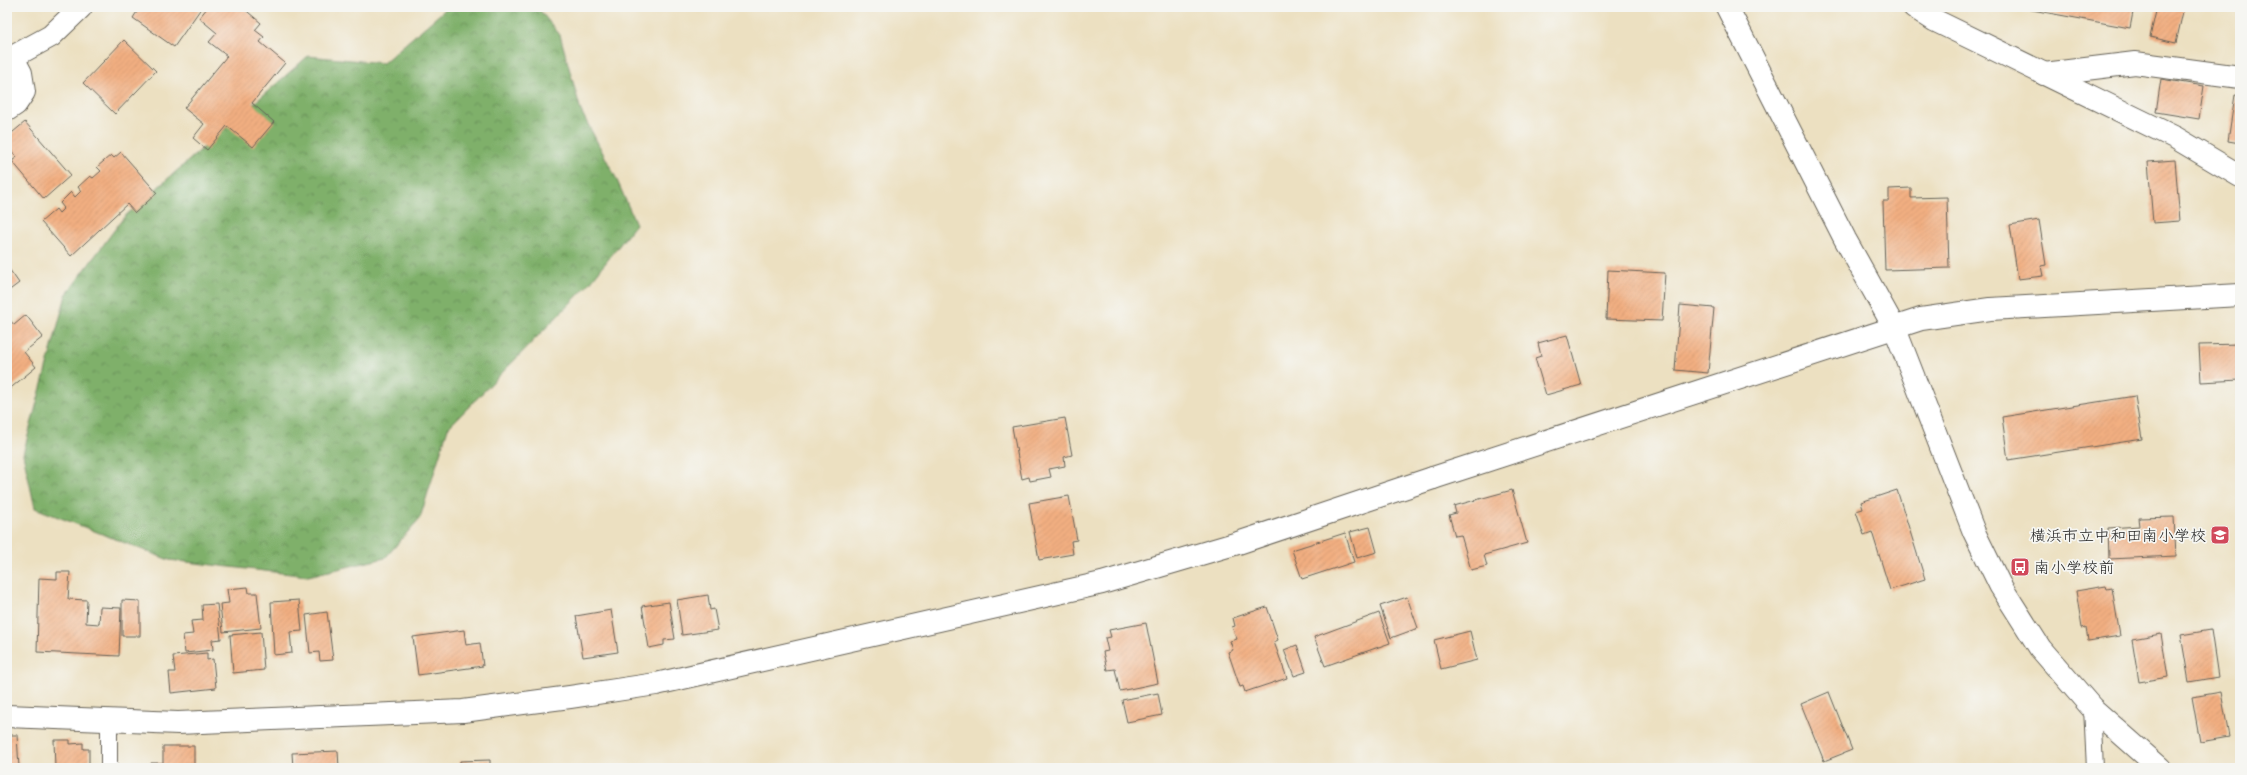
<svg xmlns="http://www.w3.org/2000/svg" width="2247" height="775" viewBox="0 0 2247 775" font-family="Caveat,'Klee One',sans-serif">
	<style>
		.forest { fill: url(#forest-crowns); stroke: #4e6644 }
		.building { fill: url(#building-hatch) }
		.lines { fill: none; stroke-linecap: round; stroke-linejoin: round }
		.service-casing { stroke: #656156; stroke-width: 18 }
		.minor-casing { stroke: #656156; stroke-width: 24 }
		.tertiary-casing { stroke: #656156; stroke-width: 24 }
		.service { stroke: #fff; stroke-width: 16 }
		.minor { stroke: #fff; stroke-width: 22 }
		.tertiary { stroke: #fff; stroke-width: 22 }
		.labels { text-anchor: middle; stroke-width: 3.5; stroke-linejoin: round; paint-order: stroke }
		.poi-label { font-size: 16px; fill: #1c1c1c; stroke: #f6f6f2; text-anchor: end }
	</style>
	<defs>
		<pattern id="forest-crowns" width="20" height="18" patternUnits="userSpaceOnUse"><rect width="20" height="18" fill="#7fb06b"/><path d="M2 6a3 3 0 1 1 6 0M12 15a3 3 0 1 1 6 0" fill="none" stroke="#678e57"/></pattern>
		<pattern id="building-hatch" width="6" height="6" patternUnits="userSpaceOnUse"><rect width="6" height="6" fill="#f2af81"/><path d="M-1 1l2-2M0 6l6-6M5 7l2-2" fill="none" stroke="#cf966f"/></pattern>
	</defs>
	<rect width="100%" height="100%" fill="#f6f6f2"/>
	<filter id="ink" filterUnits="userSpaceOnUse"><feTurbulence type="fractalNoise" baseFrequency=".025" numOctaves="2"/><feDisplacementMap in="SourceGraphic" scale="8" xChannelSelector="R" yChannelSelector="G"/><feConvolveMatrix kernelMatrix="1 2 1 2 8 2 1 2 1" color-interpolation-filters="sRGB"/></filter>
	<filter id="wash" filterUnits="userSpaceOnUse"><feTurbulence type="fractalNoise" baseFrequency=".012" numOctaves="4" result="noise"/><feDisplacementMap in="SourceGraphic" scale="16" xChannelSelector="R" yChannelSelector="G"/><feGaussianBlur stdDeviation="0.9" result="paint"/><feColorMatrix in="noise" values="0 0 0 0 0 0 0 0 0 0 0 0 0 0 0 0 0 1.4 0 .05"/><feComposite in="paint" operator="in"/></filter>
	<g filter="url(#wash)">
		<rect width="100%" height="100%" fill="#ece0c1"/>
		<polygon class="forest" points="448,7 537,7 560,35 581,111 616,178 636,224 589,284 448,428 420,518 385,558 308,576 169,560 35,508 23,454 66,295 124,217 308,56 383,63"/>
		<g id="blocks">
			<g class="building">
				<polygon points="140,7 202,7 174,47 133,18"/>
				<polygon points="208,7 242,7 261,23 255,30 264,37 260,42 285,63 252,103 274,122 253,147 227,126 207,150 193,138 204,124 184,108 227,56 209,42 217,33 199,18"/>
				<polygon points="2016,7 2134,7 2130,28"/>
				<polygon points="2157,7 2184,7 2176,43 2150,37"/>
				<polygon points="124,40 156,71 115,114 83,83"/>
				<polygon points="2161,79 2204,86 2199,119 2156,112"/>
				<polygon points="2235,95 2240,96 2240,143 2228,141"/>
				<polygon points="25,122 71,175 44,199 12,161 17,157 7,146 7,137"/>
				<polygon points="121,152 157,193 135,213 127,204 71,256 41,222 56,209 59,213 64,208 60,203 71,192 75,197 81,191 78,187 90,176 93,178 101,171 97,167 111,155 114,158"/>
				<polygon points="2175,160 2180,221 2153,223 2148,162"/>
				<polygon points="1911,188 1911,198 1947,197 1949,268 1885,270 1883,201 1889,201 1889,189"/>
				<polygon points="2039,220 2046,265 2041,266 2043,276 2018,279 2010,225"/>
				<polygon points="7,266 19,283 7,292"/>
				<polygon points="1608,270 1665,273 1662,321 1606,319"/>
				<polygon points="1680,305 1714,308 1708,373 1675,370"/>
				<polygon points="26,315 43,337 24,352 36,367 7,391 7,316 14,325"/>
				<polygon points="1567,335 1581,385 1546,395 1535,358 1541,356 1538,343"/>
				<polygon points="2240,344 2240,380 2201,382 2199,345"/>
				<polygon points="2135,396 2142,439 2008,460 2002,417"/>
				<polygon points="1065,418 1072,455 1064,457 1065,466 1049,469 1051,477 1030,481 1029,477 1022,479 1012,427"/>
				<polygon points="1512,490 1527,543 1484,555 1487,566 1471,570 1461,535 1455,536 1449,515 1456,513 1454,506"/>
				<polygon points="1897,490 1925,579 1890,590 1872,532 1864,535 1856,511 1863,509 1861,502"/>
				<polygon points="1069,496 1077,540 1071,541 1073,554 1039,560 1029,503"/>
				<polygon points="2174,517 2176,556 2109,559 2108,528 2140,526 2139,518"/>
				<polygon points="1370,527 1377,552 1357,558 1350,532"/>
				<polygon points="1345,533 1354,562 1302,579 1292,550"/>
				<polygon points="57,572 70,572 68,599 87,600 86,623 99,624 100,607 121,608 119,656 37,652 39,578 57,579"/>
				<polygon points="2106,586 2107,589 2112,588 2120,636 2088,641 2086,627 2082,628 2076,591"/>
				<polygon points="248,587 249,593 257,593 261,628 223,632 220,604 229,603 227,589"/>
				<polygon points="708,595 710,610 714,609 718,630 682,635 677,600"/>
				<polygon points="1407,597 1418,628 1391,638 1380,606"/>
				<polygon points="122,600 140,601 140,636 122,636"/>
				<polygon points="299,600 302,631 290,632 292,653 274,655 271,602"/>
				<polygon points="669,602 675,639 664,640 664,645 649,648 642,606"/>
				<polygon points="217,604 221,639 212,640 213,650 185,653 183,635 193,634 191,621 203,620 202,605"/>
				<polygon points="1267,607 1278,640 1274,642 1287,678 1245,692 1243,686 1240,687 1228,652 1233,650 1230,641 1237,639 1232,627 1235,626 1233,618"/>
				<polygon points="611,610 618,652 583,657 576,616"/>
				<polygon points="327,612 333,660 320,661 319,652 310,653 306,615"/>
				<polygon points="1379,613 1390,643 1325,666 1314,637"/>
				<polygon points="1146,623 1158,683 1120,691 1115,669 1107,670 1103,652 1108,651 1105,638 1111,637 1109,630"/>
				<polygon points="464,630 466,645 480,643 483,666 418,675 413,637"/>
				<polygon points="2211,630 2218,677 2189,682 2181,635"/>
				<polygon points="1470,631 1477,660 1441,669 1434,640"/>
				<polygon points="261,632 264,670 233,673 230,635"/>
				<polygon points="2161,634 2168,677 2139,682 2132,639"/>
				<polygon points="1297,645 1306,672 1294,676 1284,650"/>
				<polygon points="207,653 207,660 213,659 216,688 171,693 169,672 175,672 173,656"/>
				<polygon points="1829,692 1852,750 1824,761 1801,704"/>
				<polygon points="2221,692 2229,737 2200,742 2192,697"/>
				<polygon points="1158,693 1162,715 1127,722 1122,700"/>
				<polygon points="7,735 17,735 19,768 7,768"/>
				<polygon points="54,740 70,740 70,744 83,743 83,749 89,749 89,768 55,768"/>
				<polygon points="163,746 194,746 194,768 151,768 151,763 163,763"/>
				<polygon points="338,751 339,768 293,768 292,753"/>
				<polygon points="490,760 490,768 460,768 460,761"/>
			</g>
		</g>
	</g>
	<g filter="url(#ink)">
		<use href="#blocks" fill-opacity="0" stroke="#656156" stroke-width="1"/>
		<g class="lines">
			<defs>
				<g id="service">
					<polyline points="2092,708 2095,768"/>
					<polyline points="109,720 109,768"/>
				</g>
				<g id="minor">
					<polyline points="1914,7 1934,20 2176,138 2240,176"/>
					<polyline points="2044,74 2135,63 2240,77"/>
					<polyline points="7,110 16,104 24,92 21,73 13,58"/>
					<polyline points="7,716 178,723 463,711 570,697 656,684 1102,583 1238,543 1433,478"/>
				</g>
				<g id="tertiary">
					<polyline points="1727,7 1845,239 1895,329 1974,532 2000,585 2040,648 2092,708 2160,768"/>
					<polyline points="7,60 51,36 81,7"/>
					<polyline points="1433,478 1921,319 1990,309 2240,295"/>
				</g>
			</defs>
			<use href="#service" class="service-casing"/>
			<use href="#minor" class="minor-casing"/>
			<use href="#tertiary" class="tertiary-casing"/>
			<use href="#service" class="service"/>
			<use href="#minor" class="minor"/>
			<use href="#tertiary" class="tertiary"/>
		</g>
	</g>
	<defs>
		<symbol id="school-square" viewBox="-11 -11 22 22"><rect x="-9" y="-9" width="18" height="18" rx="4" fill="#d1495b" stroke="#f6f6f2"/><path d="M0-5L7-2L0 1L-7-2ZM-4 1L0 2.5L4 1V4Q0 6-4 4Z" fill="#fff"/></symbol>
		<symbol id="bus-square" viewBox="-11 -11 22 22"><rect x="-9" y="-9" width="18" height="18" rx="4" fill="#d1495b" stroke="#f6f6f2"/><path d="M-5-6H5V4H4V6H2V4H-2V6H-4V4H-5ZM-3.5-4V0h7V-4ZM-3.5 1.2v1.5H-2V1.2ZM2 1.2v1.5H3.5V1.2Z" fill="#fff"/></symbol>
	</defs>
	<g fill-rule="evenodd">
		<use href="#school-square" x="2209" y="524" width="22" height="22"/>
		<use href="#bus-square" x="2009" y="556" width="22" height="22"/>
	</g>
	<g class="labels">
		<g class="poi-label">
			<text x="2206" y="541">横浜市立中和田南小学校</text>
			<text x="2034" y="573" text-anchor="start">南小学校前</text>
		</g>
	</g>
	<rect width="2247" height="775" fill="none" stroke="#f6f6f2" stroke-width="24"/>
</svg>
